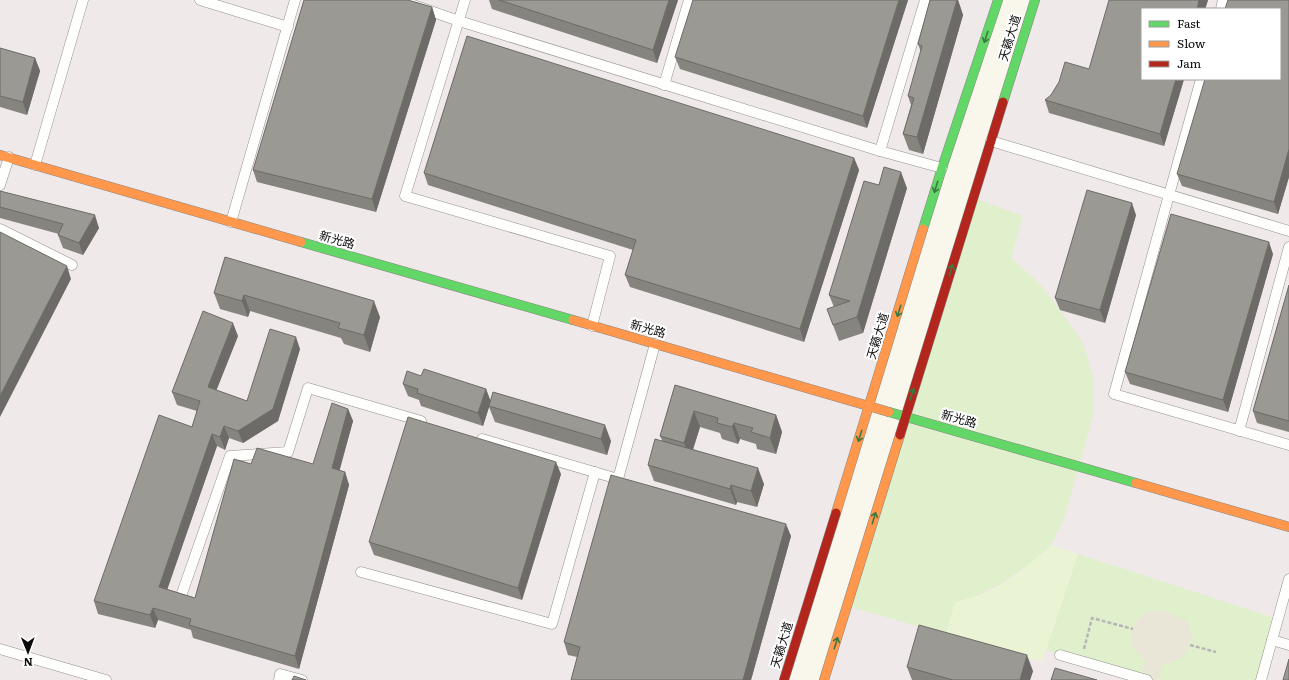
<svg xmlns="http://www.w3.org/2000/svg" width="1289" height="680" viewBox="0 0 1289 680" font-family="Literata,'Noto Sans SC',serif">
	<style>
		.industrial { fill: #f0e9ea; fill-rule: evenodd }
		.green { fill: #e0efcc }
		.pitch { fill: #ebf3d5 }
		.plaza { fill: #e9e6d8 }
		.lines { fill: none; stroke-linecap: round; stroke-linejoin: round }
		.lane-casing { stroke: #92918c; stroke-width: 11 }
		.fast-casing { stroke: #888782; stroke-width: 10 }
		.slow-casing { stroke: #888782; stroke-width: 10 }
		.jam-casing { stroke: #888782; stroke-width: 10 }
		.path { stroke: #b7b6b5; stroke-width: 2.5; stroke-dasharray: 4 2; stroke-linecap: butt }
		.lane { stroke: #fefefc; stroke-width: 10 }
		.fast { stroke: #63d668; stroke-width: 9 }
		.slow { stroke: #ff974d; stroke-width: 9 }
		.jam { stroke: #b3261e; stroke-width: 9 }
		.wall { fill: #85847e }
		.shaded-wall { fill: #6c6b67 }
		.building { fill: #9b9993; stroke: #6c6b67 }
		.oneway { stroke: #3b7a3e }
		.labels { text-anchor: middle; stroke-width: 4; stroke-linejoin: round; paint-order: stroke }
		.street-label { font-size: 12px; fill: #0a0a0a; stroke: #fff }
	</style>
	<rect width="100%" height="100%" fill="#f9f7ec"/>
	<g class="industrial">
		<polygon points="0,0 998,0 784,680 0,680"/>
		<path d="M1035,0H1289V680H824ZM1142,9H1280V79H1142Z"/>
	</g>
	<g class="green">
		<polygon points="974,198 1023,216 1011,258 1038,282 1060,310 1083,343 1093,375 1094,413 1063,522 1051,545 1031,563 1001,584 977,596 955,602 946,634 847,606"/>
		<polygon points="1078,554 1278,619 1261,680 1147,680 1060,655 1046,650"/>
	</g>
	<path class="pitch" d="M1051,545L1078,554L1042,662L946,634L955,602C971,598 988,593 1002,584C1020,573 1035,559 1051,545Z"/>
	<polygon class="plaza" points="1155,610 1163,611 1180,617 1186,621 1190,627 1192,637 1186,652 1182,657 1171,663 1162,665 1157,680 1147,680 1141,678 1146,660 1140,656 1135,649 1131,641 1131,633 1137,621 1142,615 1147,612"/>
	<g class="lines">
		<defs>
			<g id="lane">
				<polyline points="200,0 288,27"/>
				<polyline points="399,0 459,21 880,151"/>
				<polyline points="465,0 405,196 610,256 592,326"/>
				<polyline points="925,0 880,151 942,168"/>
				<polyline points="1221,9 1223,0"/>
				<polyline points="1201,79 1114,394 1289,445"/>
				<polyline points="664,85 689,0"/>
				<polyline points="991,141 1289,231"/>
				<polyline points="35,165 83,0"/>
				<polyline points="0,185 9,157"/>
				<polyline points="231,222 295,0"/>
				<polyline points="0,229 72,265"/>
				<polyline points="1239,431 1289,247"/>
				<polyline points="482,439 618,479 655,344"/>
				<polyline points="361,572 552,624 595,472"/>
				<polyline points="180,599 230,456 288,452 308,388 421,421"/>
				<polyline points="1272,640 1289,645"/>
				<polyline points="0,649 106,680"/>
				<polyline points="1060,655 1147,680"/>
				<polyline points="279,680 280,674 302,680"/>
				<polyline points="1261,680 1289,579"/>
			</g>
			<g id="fast">
				<polyline points="1003,102 1035,0"/>
				<polyline points="923,229 942,168 998,0"/>
				<polyline points="301,242 573,320"/>
				<polyline points="889,412 1136,483"/>
			</g>
			<g id="slow">
				<polyline points="0,155 301,242"/>
				<polyline points="573,320 889,412"/>
				<polyline points="1136,483 1289,527"/>
				<polyline points="836,513 923,229"/>
				<polyline points="824,680 900,435"/>
			</g>
			<g id="jam">
				<polyline points="900,435 1003,102"/>
				<polyline points="784,680 836,513"/>
			</g>
		</defs>
		<use href="#lane" class="lane-casing"/>
		<use href="#fast" class="fast-casing"/>
		<use href="#slow" class="slow-casing"/>
		<use href="#jam" class="jam-casing"/>
		<g class="path">
			<polyline points="1190,645 1216,652"/>
			<polyline points="1084,649 1092,618 1133,629"/>
		</g>
		<use href="#lane" class="lane"/>
		<use href="#fast" class="fast"/>
		<use href="#slow" class="slow"/>
		<use href="#jam" class="jam"/>
	</g>
	<g class="wall">
		<polygon points="489,0 678,0 657,63 492,9"/>
		<polygon points="908,0 867,128 680,69 675,57"/>
		<polygon points="930,0 958,0 963,15 923,154 909,150 903,134 911,105 908,96 921,52 918,44"/>
		<polygon points="1208,0 1164,146 1049,113 1045,100 1051,95 1059,82 1089,69"/>
		<polygon points="1289,0 1289,177 1278,214 1182,186 1177,174"/>
		<polygon points="432,7 436,20 376,212 257,182 253,170"/>
		<polygon points="0,48 35,58 40,71 27,115 0,107"/>
		<polygon points="854,158 859,170 804,342 630,287 625,275 633,250 428,185 424,173"/>
		<polygon points="879,185 907,188 863,333 839,341 827,309 834,307 829,295"/>
		<polygon points="0,191 99,228 83,255 63,248 58,235 59,234 0,218"/>
		<polygon points="1136,215 1105,323 1060,310 1055,298"/>
		<polygon points="1273,254 1228,412 1130,384 1125,372"/>
		<polygon points="225,257 380,317 370,352 344,344 341,338 250,311 248,317 220,309 214,293"/>
		<polygon points="1289,285 1289,432 1257,423 1253,411"/>
		<polygon points="238,336 216,390 247,401 300,349 278,421 243,443 229,438 225,450 217,446 167,589 195,598 251,464 313,464 348,409 353,421 339,470 345,472 349,485 299,669 193,638 191,630 158,620 155,628 98,614 94,601 192,427 197,411 177,405 172,392"/>
		<polygon points="421,376 486,389 490,400 611,441 607,455 495,422 489,407 483,426 421,406 419,400 408,396 403,384"/>
		<polygon points="675,385 776,415 782,432 776,454 757,449 756,444 740,439 738,444 722,439 720,433 700,427 693,449 764,484 757,507 737,502 736,505 654,481 648,465 662,440 660,436"/>
		<polygon points="561,474 522,600 374,555 369,542"/>
		<polygon points="791,536 751,680 571,680 577,657 568,655 564,642"/>
		<polygon points="907,667 1033,671 1030,680 912,680"/>
	</g>
	<g class="shaded-wall">
		<polygon points="669,0 678,0 657,63 653,50"/>
		<polygon points="899,0 908,0 867,128 863,116"/>
		<polygon points="957,0 958,0 963,15 923,154 917,137"/>
		<polygon points="1199,0 1208,0 1205,9 1197,9"/>
		<polygon points="432,7 436,20 376,212 372,199"/>
		<polygon points="35,58 40,71 27,115 23,102"/>
		<polygon points="1176,79 1184,79 1164,146 1160,134"/>
		<polygon points="1289,149 1289,177 1278,214 1274,202"/>
		<polygon points="854,158 859,170 804,342 800,329"/>
		<polygon points="901,172 907,188 863,333 857,317"/>
		<polygon points="1132,203 1136,215 1105,323 1100,310"/>
		<polygon points="95,215 99,228 83,255 79,243"/>
		<polygon points="1269,242 1273,254 1228,412 1223,400"/>
		<polygon points="67,266 71,279 0,417 0,396"/>
		<polygon points="244,295 250,311 248,317 242,301"/>
		<polygon points="374,301 380,317 370,352 364,335"/>
		<polygon points="233,323 238,336 213,399 208,387"/>
		<polygon points="296,337 300,349 278,421 243,443 238,431"/>
		<polygon points="486,389 491,402 489,406 489,407 483,426 478,413"/>
		<polygon points="348,409 353,421 337,480 332,468"/>
		<polygon points="694,411 700,427 690,459 684,443"/>
		<polygon points="776,415 782,432 776,454 770,438"/>
		<polygon points="734,423 740,439 738,444 732,427"/>
		<polygon points="605,425 611,441 607,455 601,439"/>
		<polygon points="224,426 229,438 225,450 220,437"/>
		<polygon points="212,434 217,446 164,599 159,587"/>
		<polygon points="556,462 561,474 522,600 518,588"/>
		<polygon points="758,468 764,484 757,507 751,491"/>
		<polygon points="345,472 349,485 299,669 295,656"/>
		<polygon points="731,485 737,502 736,505 730,489"/>
		<polygon points="786,524 791,536 751,680 743,680"/>
		<polygon points="153,608 158,620 155,628 150,615"/>
		<polygon points="1027,655 1033,671 1030,680 1020,680"/>
	</g>
	<g class="building">
		<polygon points="304,0 408,0 432,7 372,199 253,170"/>
		<polygon points="499,0 669,0 653,50"/>
		<polygon points="693,0 899,0 863,116 675,57"/>
		<polygon points="930,0 957,0 917,137 903,134 914,98 908,96 922,46 918,44"/>
		<polygon points="1109,0 1199,0 1197,9 1142,9 1142,79 1176,79 1160,134 1045,100 1051,95 1059,82 1065,62 1089,69"/>
		<polygon points="1228,0 1289,0 1289,149 1274,202 1177,174 1205,79 1280,79 1280,9 1225,9"/>
		<polygon points="467,36 854,158 800,329 625,275 636,240 424,173"/>
		<polygon points="0,48 35,58 23,102 0,96"/>
		<polygon points="884,167 901,172 857,317 833,325 827,309 850,301 829,295 864,181 879,185"/>
		<polygon points="1087,190 1132,203 1100,310 1055,298"/>
		<polygon points="0,191 95,215 79,243 58,235 63,224 0,207"/>
		<polygon points="1171,214 1269,242 1223,400 1125,372"/>
		<polygon points="0,232 67,266 0,396"/>
		<polygon points="225,257 374,301 364,335 338,328 340,323 244,295 242,301 214,293"/>
		<polygon points="1289,285 1289,421 1253,411"/>
		<polygon points="203,311 233,323 208,387 247,401 270,329 296,337 273,409 238,431 224,426 220,437 212,434 159,587 195,598 234,459 251,464 257,448 313,464 332,403 348,409 332,468 345,472 295,656 189,625 191,619 153,608 150,615 94,601 159,415 192,427 200,401 172,392"/>
		<polygon points="424,369 486,389 478,413 417,393 418,389 403,384 407,371 421,376"/>
		<polygon points="675,385 776,415 770,438 751,432 753,428 734,423 732,427 717,423 718,418 694,411 684,443 660,436"/>
		<polygon points="493,392 605,425 601,439 489,406"/>
		<polygon points="408,417 556,462 518,588 369,542"/>
		<polygon points="655,439 758,468 751,491 731,485 730,489 648,465"/>
		<polygon points="611,475 786,524 743,680 571,680 580,647 564,642"/>
		<polygon points="919,625 1027,655 1020,680 953,680 907,667"/>
		<polygon points="1289,659 1289,680 1283,680"/>
		<polygon points="1055,668 1097,680 1051,680"/>
		<polygon points="294,676 306,680 292,680"/>
	</g>
	<defs><path id="oneway-shaft" d="M-6 0H5M1.5-3L5.5 0L1.5 3" fill="none" stroke-width="1.6" stroke-linecap="round" stroke-linejoin="round"/></defs>
	<g class="oneway">
		<use href="#oneway-shaft" transform="translate(986 37) rotate(108)"/>
		<use href="#oneway-shaft" transform="translate(936 187) rotate(107)"/>
		<use href="#oneway-shaft" transform="translate(951 270) rotate(-73)"/>
		<use href="#oneway-shaft" transform="translate(899 311) rotate(107)"/>
		<use href="#oneway-shaft" transform="translate(912 394) rotate(-73)"/>
		<use href="#oneway-shaft" transform="translate(860 436) rotate(107)"/>
		<use href="#oneway-shaft" transform="translate(874 518) rotate(-73)"/>
		<use href="#oneway-shaft" transform="translate(836 643) rotate(-73)"/>
	</g>
	<g class="labels">
		<g class="street-label">
			<text transform="translate(1010 38) rotate(-73)" y="4">天籁大道</text>
			<text transform="translate(337 240) rotate(16)" y="4">新光路</text>
			<text transform="translate(648 329) rotate(16)" y="4">新光路</text>
			<text transform="translate(878 336) rotate(-73)" y="4">天籁大道</text>
			<text transform="translate(959 419) rotate(16)" y="4">新光路</text>
			<text transform="translate(782 645) rotate(-73)" y="4">天籁大道</text>
		</g>
	</g>
	<rect x="1141" y="8" width="140" height="72" fill="#ffffff" stroke="#9d9d9d"/>
	<rect x="1149" y="21" width="20" height="6" fill="#63d668" stroke="#9d9d9d"/>
	<text x="1177" y="28" font-size="12" fill="#0a0a0a">Fast</text>
	<rect x="1149" y="41" width="20" height="6" fill="#ff974d" stroke="#9d9d9d"/>
	<text x="1177" y="48" font-size="12" fill="#0a0a0a">Slow</text>
	<rect x="1149" y="61" width="20" height="6" fill="#b3261e" stroke="#9d9d9d"/>
	<text x="1177" y="68" font-size="12" fill="#0a0a0a">Jam</text>
	<g transform="translate(28 652) rotate(179)" stroke="#ffffff" stroke-width="3" paint-order="stroke">
	<path d="M0-3L7 15L0 10L-7 15Z" fill="#0a0a0a"/>
	<text y="-6" font-size="11" font-weight="bold" text-anchor="middle" fill="#0a0a0a">N</text>
	</g>
</svg>
